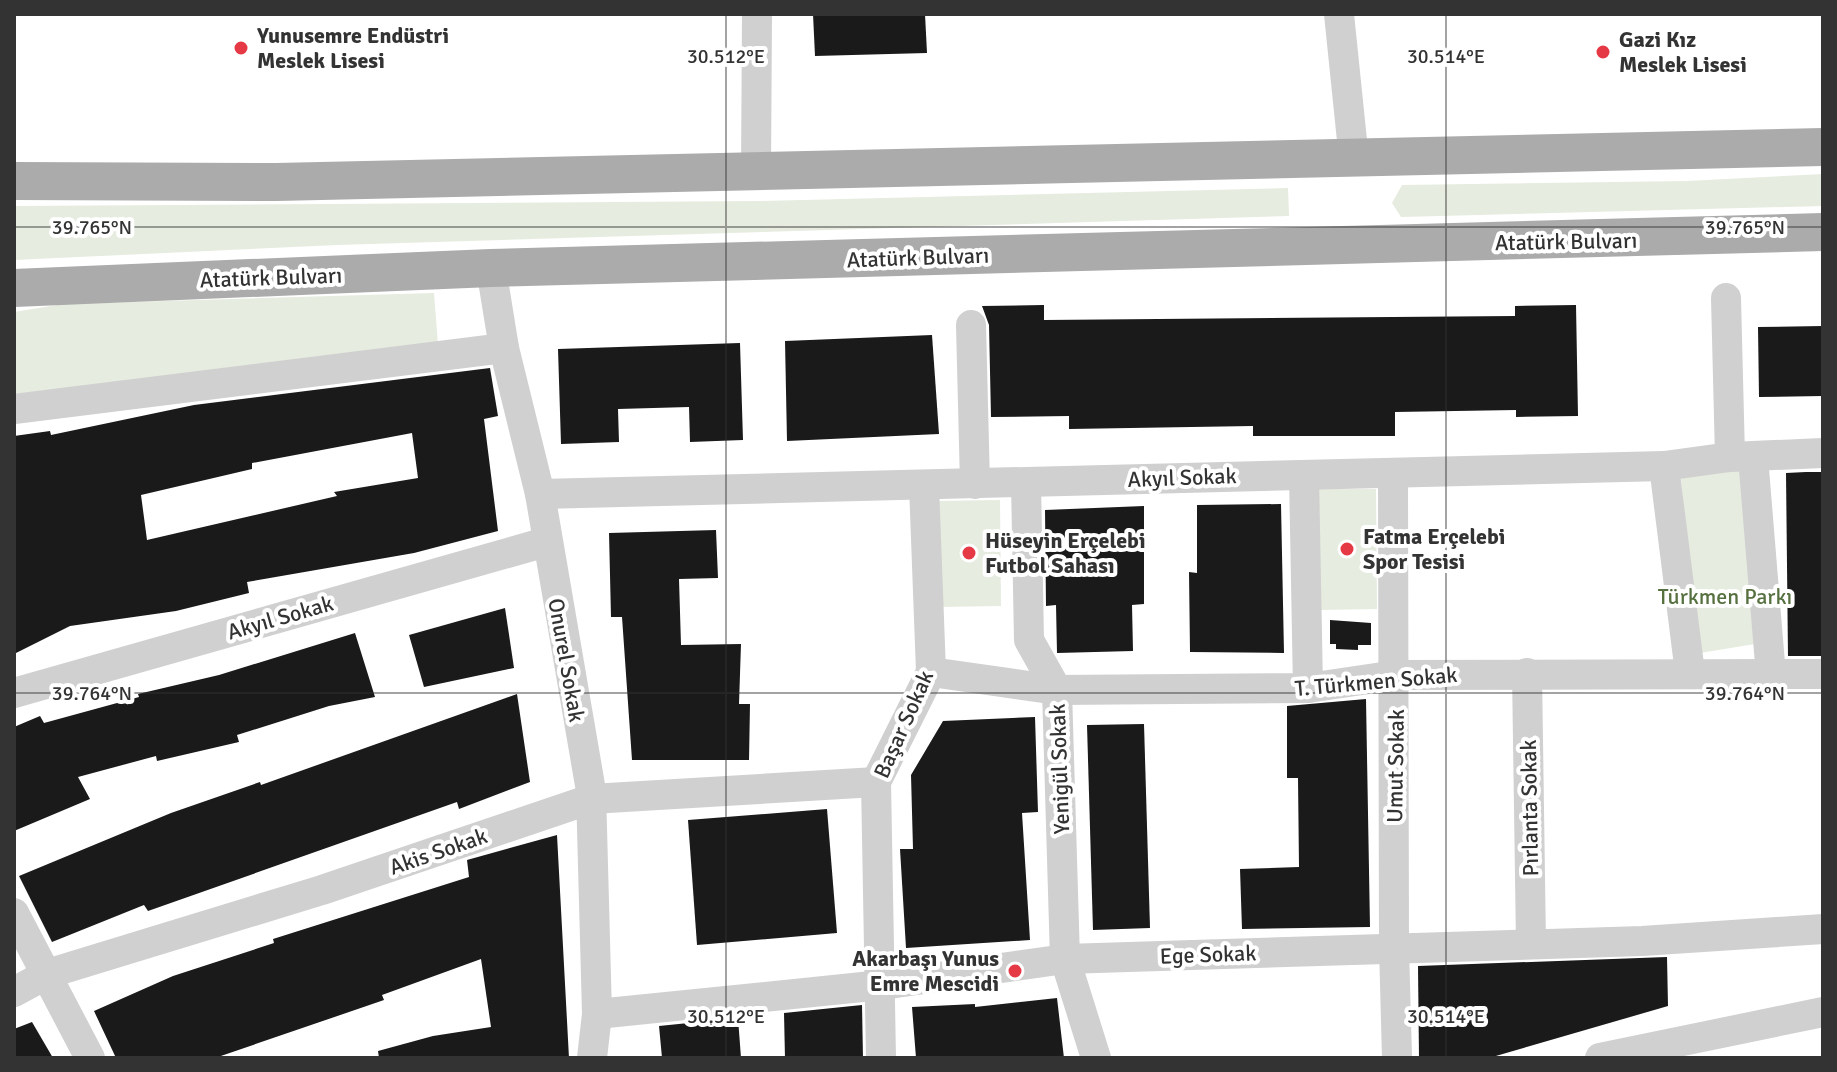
<svg xmlns="http://www.w3.org/2000/svg" width="1837" height="1072" viewBox="0 0 1837 1072" font-family="Signika,sans-serif">
	<style>
		.green { fill: #e6ecdf }
		.building { fill: #1a1a1a; fill-rule: evenodd }
		.lines { fill: none; stroke-linecap: round; stroke-linejoin: round }
		.minor { stroke: #d0d0d0; stroke-width: 30 }
		.major { stroke: #ababab; stroke-width: 38 }
		.ticks { fill: none; stroke: #333; stroke-width: 2; stroke-opacity: 0.45 }
		.poi-dot { fill: #e63946; stroke: #fff; stroke-width: 3 }
		.labels { text-anchor: middle; stroke-width: 8; stroke-linejoin: round; paint-order: stroke }
		.poi-label { font-size: 22px; font-weight: bold; fill: #333; stroke: #fff; text-anchor: start }
		.street-label { font-size: 22px; fill: #333; stroke: #fff }
		.park-label { font-size: 22px; fill: #56703f; stroke: #fff }
		.ticks-label { font-size: 20px; text-anchor: middle; fill: #333; stroke: #fff; stroke-width: 8; stroke-linejoin: round; paint-order: stroke }
	</style>
	<rect width="100%" height="100%" fill="#fff"/>
	<g class="green">
		<polygon points="1823,174 1823,206 1401,217 1392,203 1402,185 1687,181"/>
		<polygon points="1288,188 1289,216 337,245 14,260 14,206 759,201"/>
		<polygon points="434,293 438,345 14,394 14,312 63,304"/>
		<polygon points="1740,468 1761,643 1700,653 1680,471"/>
		<polygon points="1317,489 1376,489 1377,609 1319,610"/>
		<polygon points="1000,500 1001,606 939,607 937,501"/>
	</g>
	<g class="building">
		<polygon points="813,14 925,14 927,53 815,56"/>
		<polygon points="1044,305 1044,320 1515,316 1515,306 1576,305 1578,416 1516,417 1516,410 1395,412 1395,436 1253,436 1253,426 1069,429 1069,416 991,417 989,325 982,306"/>
		<polygon points="1823,326 1823,396 1759,397 1758,327"/>
		<polygon points="932,335 939,434 787,441 785,341"/>
		<polygon points="740,343 743,440 690,442 689,407 618,409 619,442 561,444 558,349"/>
		<path d="M490,368L498,416L484,419L498,531L414,553L247,582L249,593L176,611L70,626L14,654V436L50,431L51,435L194,405ZM412,433L418,478L334,492L337,496L147,540L141,495L252,469V463Z"/>
		<polygon points="1806,472 1823,472 1823,656 1788,656 1786,473"/>
		<polygon points="1281,504 1284,653 1190,652 1189,572 1197,573 1197,505"/>
		<polygon points="1144,506 1144,604 1132,605 1133,651 1057,653 1056,605 1046,606 1045,510"/>
		<polygon points="716,530 718,578 679,579 681,645 741,644 739,704 750,704 749,760 632,760 622,617 611,617 609,533"/>
		<polygon points="505,608 514,668 424,687 409,635"/>
		<polygon points="1330,620 1371,623 1371,645 1358,645 1358,650 1336,649 1336,644 1330,644"/>
		<polygon points="355,633 375,697 329,706 237,735 239,742 157,761 156,756 78,777 90,799 14,831 14,727 40,716 44,723 139,697 138,694 219,675"/>
		<polygon points="517,694 530,782 459,809 457,802 148,911 144,905 52,942 19,876 171,813 260,782 261,785"/>
		<polygon points="1366,699 1370,927 1242,929 1240,869 1299,867 1298,778 1287,778 1287,706"/>
		<polygon points="1035,717 1038,812 1022,813 1030,940 906,948 900,849 913,849 911,775 943,721"/>
		<polygon points="1144,724 1150,928 1093,930 1087,725"/>
		<polygon points="827,809 837,933 697,945 688,820"/>
		<polygon points="557,835 569,1058 379,1058 378,1051 433,1036 491,1027 481,959 382,995 384,1000 215,1058 116,1058 94,1011 173,976 274,943 273,939 469,877 467,860"/>
		<polygon points="1667,957 1668,1006 1489,1058 1419,1058 1418,966"/>
		<polygon points="1057,998 1064,1058 916,1058 912,1007 975,1004 975,1007"/>
		<polygon points="862,1005 863,1058 785,1058 784,1013"/>
		<polygon points="738,1018 741,1058 662,1058 659,1026"/>
		<polygon points="32,1022 53,1058 14,1058 14,1029"/>
	</g>
	<g class="lines">
		<g class="minor">
			<polyline points="1339,14 1354,160"/>
			<polyline points="756,172 757,14"/>
			<polyline points="491,268 504,348 540,494 591,791 597,1014 592,1058"/>
			<polyline points="1726,298 1730,457"/>
			<polyline points="971,325 975,484"/>
			<polyline points="14,409 504,348"/>
			<polyline points="1753,457 1771,676"/>
			<polyline points="1664,466 1690,673"/>
			<polyline points="1393,474 1394,947 1397,1058"/>
			<polyline points="1304,475 1308,688"/>
			<polyline points="1026,483 1029,640 1057,690 1065,959 1096,1058"/>
			<polyline points="540,494 1664,466 1730,457 1823,453"/>
			<polyline points="931,672 1057,690 1308,688 1396,675 1823,674"/>
			<polyline points="1527,673 1531,944"/>
			<polyline points="14,693 546,542"/>
			<polyline points="14,913 90,1058"/>
			<polyline points="14,992 47,974 322,890 591,799 876,782"/>
			<polyline points="597,1014 882,985 1065,959 1642,941 1823,929"/>
			<polyline points="881,1058 876,782 931,672 924,485"/>
			<polyline points="1600,1058 1823,1012"/>
		</g>
		<g class="major">
			<polyline points="14,181 276,182 1823,147"/>
			<polyline points="14,288 491,268 1823,232"/>
		</g>
	</g>
	<path class="ticks" d="M726,14V1058M1446,14V1058M14,227H1823M14,693H1823"/>
	<g class="poi-dot">
		<circle cx="241" cy="48" r="8"/>
		<circle cx="1603" cy="52" r="8"/>
		<circle cx="1347" cy="549" r="8"/>
		<circle cx="969" cy="553" r="8"/>
		<circle cx="1015" cy="971" r="8"/>
	</g>
	<g class="labels">
		<g class="poi-label">
			<text x="257" y="43">Yunusemre Endüstri<tspan x="257" dy="25">Meslek Lisesi</tspan></text>
			<text x="1619" y="47">Gazi Kız<tspan x="1619" dy="25">Meslek Lisesi</tspan></text>
			<text x="1363" y="544">Fatma Erçelebi<tspan x="1363" dy="25">Spor Tesisi</tspan></text>
			<text x="985" y="548">Hüseyin Erçelebi<tspan x="985" dy="25">Futbol Sahası</tspan></text>
			<text x="999" y="966" text-anchor="end">Akarbaşı Yunus<tspan x="999" dy="25">Emre Mescidi</tspan></text>
		</g>
		<g class="street-label">
			<text transform="translate(1566 241) rotate(-1)" y="8">Atatürk Bulvarı</text>
			<text transform="translate(918 257) rotate(-2)" y="8">Atatürk Bulvarı</text>
			<text transform="translate(271 277) rotate(-2)" y="8">Atatürk Bulvarı</text>
			<text transform="translate(1182 477) rotate(-2)" y="8">Akyıl Sokak</text>
			<text transform="translate(280 617) rotate(-16)" y="8">Akyıl Sokak</text>
			<text transform="translate(567 660) rotate(80)" y="8">Onurel Sokak</text>
			<text transform="translate(1376 681) rotate(-5)" y="8">T. Türkmen Sokak</text>
			<text transform="translate(903 724) rotate(-66)" y="8">Başar Sokak</text>
			<text transform="translate(1395 766) rotate(-89)" y="8">Umut Sokak</text>
			<text transform="translate(1059 769) rotate(-92)" y="8">Yenigül Sokak</text>
			<text transform="translate(1529 808) rotate(-91)" y="8">Pırlanta Sokak</text>
			<text transform="translate(438 851) rotate(-19)" y="8">Akis Sokak</text>
			<text transform="translate(1208 954) rotate(-2)" y="8">Ege Sokak</text>
		</g>
		<g class="park-label">
			<text x="1725" y="604">Türkmen Parkı</text>
		</g>
	</g>
	<g class="ticks-label">
		<text x="726" y="63">30.512°E</text>
		<text x="1446" y="63">30.514°E</text>
		<text x="92" y="234">39.765°N</text>
		<text x="1745" y="234">39.765°N</text>
		<text x="92" y="700">39.764°N</text>
		<text x="1745" y="700">39.764°N</text>
		<text x="726" y="1023">30.512°E</text>
		<text x="1446" y="1023">30.514°E</text>
	</g>
	<rect width="1837" height="1072" fill="none" stroke="#333333" stroke-width="32"/>
</svg>
